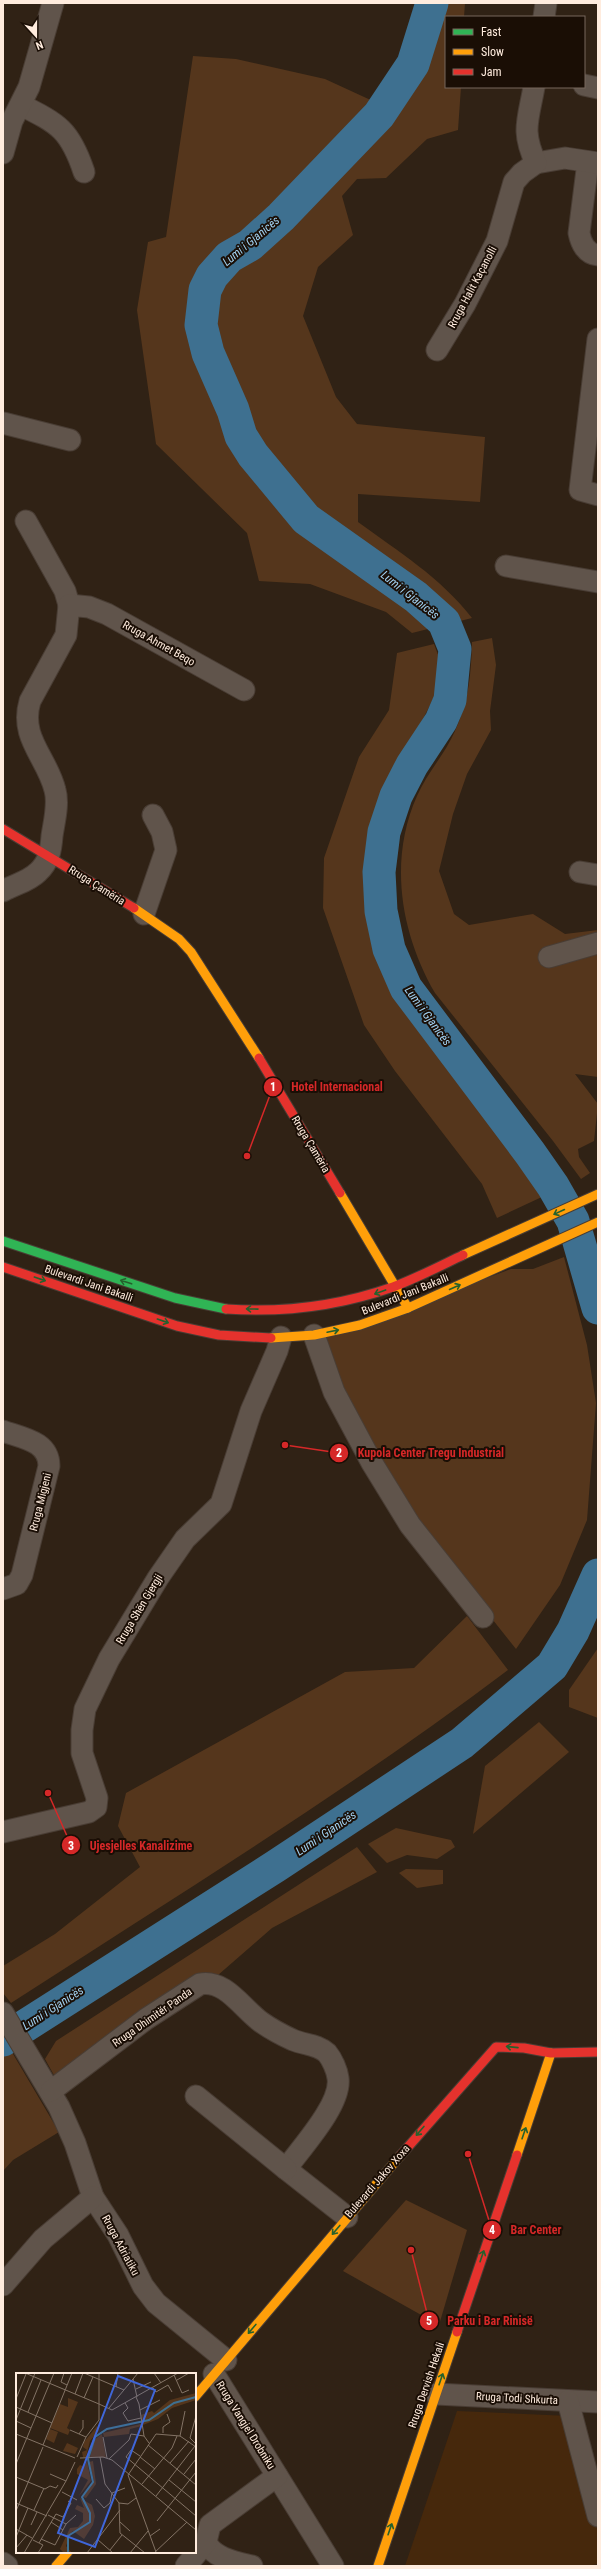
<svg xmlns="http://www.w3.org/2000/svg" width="601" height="2569" viewBox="0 0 601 2569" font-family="'Roboto Condensed',sans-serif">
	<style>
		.built { fill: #46280c }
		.green { fill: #55361c }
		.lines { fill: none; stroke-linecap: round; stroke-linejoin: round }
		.river { stroke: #3e7090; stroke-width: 33 }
		.street-casing { stroke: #493d34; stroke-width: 23 }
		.fast-casing { stroke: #493d34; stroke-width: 11 }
		.slow-casing { stroke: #493d34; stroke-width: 11 }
		.jam-casing { stroke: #493d34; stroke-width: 11 }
		.street { stroke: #60544b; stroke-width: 21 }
		.fast { stroke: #30b455; stroke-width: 9 }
		.slow { stroke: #ff9f0a; stroke-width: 9 }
		.jam { stroke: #e5322d; stroke-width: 9 }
		.oneway { stroke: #25612d }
		.labels { text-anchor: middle; stroke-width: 4; stroke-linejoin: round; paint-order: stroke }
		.street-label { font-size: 11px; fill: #ffecde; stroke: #1a0e05 }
		.water-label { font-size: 12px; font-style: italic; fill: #a2d2f2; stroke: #1a0e05 }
		.inset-river { fill: none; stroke: #3e7090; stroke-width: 2 }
		.inset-road { fill: none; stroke: #837365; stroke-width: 1 }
		.view { fill: #3f66d9; fill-opacity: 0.15; stroke: #3f66d9; stroke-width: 2 }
		.inset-edge { fill: none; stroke: #ffecde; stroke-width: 2 }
		.leader { fill: none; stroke: #d62828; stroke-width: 1.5 }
		.callout-dot { fill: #d62828; stroke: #1a0e05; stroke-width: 1.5 }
		.mark-label { font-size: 12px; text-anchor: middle; font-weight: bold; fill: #fff }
		.callout-label { font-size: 12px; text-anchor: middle; font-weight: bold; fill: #d62828; stroke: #1a0e05; stroke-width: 4; stroke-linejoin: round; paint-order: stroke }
	</style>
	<rect width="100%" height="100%" fill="#302215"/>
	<polygon class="built" points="457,2411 569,2416 598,2524 598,2564 587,2566 405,2566"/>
	<g class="green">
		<path d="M435,3H465L464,17H446V87H461L458,130L427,139L386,178L357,179L342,196L353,235L318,267L303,316L336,397L357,424L485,437L480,502L358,494V522C399,552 440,577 472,618L412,633L386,612L310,584L259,581L247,533L156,444L137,310L148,242L166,237L193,56L236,59L325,79L388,108L416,65Z"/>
		<path d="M492,638L496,665L490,711L491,730L467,774L453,814L439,871L454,914L469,925L533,914L565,934L598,930V1077L575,1074L598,1104L594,1141L578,1149L579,1157L590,1173L581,1179L553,1141L435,993C401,934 388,861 417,796C427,773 445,754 455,731C469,700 471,675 472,642Z"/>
		<path d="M434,644C436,650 440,658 441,664C444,695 405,745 392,774C357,856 359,923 399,1002L519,1155L539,1184L544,1196L497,1218L482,1184L395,1071L364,1025L323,908L324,858L359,757L389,710L397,653Z"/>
		<polygon points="564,1257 587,1345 596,1403 587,1520 560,1585 516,1649 416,1523 339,1390 321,1339 511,1269 533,1269"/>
		<path d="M467,1616L508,1670C349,1790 178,1895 11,2003L3,1993V1966L55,1934L140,1867L118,1826L126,1793L345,1672L414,1668Z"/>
		<polygon points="598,1648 598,1718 569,1707 569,1690"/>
		<polygon points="539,1722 569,1752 473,1834 485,1766"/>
		<polygon points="396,1828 451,1840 455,1847 437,1859 407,1855 387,1863 368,1844"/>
		<polygon points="357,1847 377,1872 272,1928 210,1982 55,2077 45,2059 56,2041"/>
		<polygon points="406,1869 443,1870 443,1884 417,1888 399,1873"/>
		<polygon points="3,2037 59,2132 13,2160 3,2171"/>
		<polygon points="406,2200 467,2230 439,2325 343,2271"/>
	</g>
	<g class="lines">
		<g class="river">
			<polyline points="432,3 413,64 379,115 281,217 250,245 229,257 212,276 205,290 201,325 208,353 233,410 241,436 253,455 306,519 416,597 444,622 455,649 450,700 441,721 412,765 396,796 384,832 379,872 381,911 389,949 406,988 530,1153 553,1186 573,1221 598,1308"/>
			<polyline points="3,2040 276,1866 462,1743 552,1666 573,1631 598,1575"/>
		</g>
		<defs>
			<g id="street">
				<polyline points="544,17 546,3"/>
				<polyline points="584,85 598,88"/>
				<path d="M21,105C59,124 70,130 84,172"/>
				<polyline points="3,153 12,121 29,87 53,3"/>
				<path d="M588,162L579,233C581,243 586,254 598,255"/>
				<polyline points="536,163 565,158 598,163"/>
				<polyline points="598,339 580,490 598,495"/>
				<path d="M437,350L465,304L497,241L514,182L522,173L536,163C521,131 528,121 534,87"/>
				<polyline points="3,423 70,440"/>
				<polyline points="26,521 65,591 69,605"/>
				<polyline points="506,566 598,582"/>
				<polyline points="580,872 598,875"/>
				<path d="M3,891C15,884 28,882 38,872C49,862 51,850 52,836C54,822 59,804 55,790C47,757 19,738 30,701L66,635L69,605L89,607L107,614L244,690"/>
				<polyline points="144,914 166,850 162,832 153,815"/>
				<polyline points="549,957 598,943"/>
				<polyline points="314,1335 334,1392 372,1463 410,1525 483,1617"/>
				<path d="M3,1431C22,1438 49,1441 49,1466L22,1575L17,1584L3,1589"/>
				<polyline points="3,1832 89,1812 96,1807 97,1798 82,1753 82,1730 85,1709 109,1659 158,1578 185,1539 221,1504 251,1411 277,1351 281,1337"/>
				<polyline points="3,2013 59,2107 75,2143 93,2197 118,2235 143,2286 156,2303 226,2360"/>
				<path d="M51,2091L146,2019L200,1984C225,1979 242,2008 261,2022C271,2029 282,2035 293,2040C305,2045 317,2044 327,2053C332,2059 337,2070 338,2078C342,2104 301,2148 286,2169L347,2217"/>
				<polyline points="196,2096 286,2169"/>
				<polyline points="3,2285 43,2239 93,2197"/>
				<polyline points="214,2374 333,2566"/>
				<polyline points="436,2394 598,2402"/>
				<polyline points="568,2401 598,2516"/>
				<path d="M206,2542C213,2558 235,2562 252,2566"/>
				<polyline points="3,2563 7,2566"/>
				<polyline points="186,2566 206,2542 210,2525 277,2476"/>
			</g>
			<polyline id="fast" points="3,1241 175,1298 226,1309"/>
			<g id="slow">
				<polyline points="134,908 179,939 191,952 259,1058"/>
				<polyline points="340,1193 408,1308"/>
				<polyline points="463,1255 598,1194"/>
				<polyline points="271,1338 314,1335 360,1325 408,1308 598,1222"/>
				<polyline points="517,2155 551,2053"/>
				<polyline points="195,2397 400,2156"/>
				<polyline points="56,2566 68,2552"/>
				<polyline points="378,2566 457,2332"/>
			</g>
			<g id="jam">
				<polyline points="3,829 134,908"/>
				<polyline points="259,1058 340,1193"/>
				<polyline points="3,1267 177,1326 219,1335 271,1338"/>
				<path d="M226,1309C283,1313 339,1306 393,1287C417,1278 440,1266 463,1255"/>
				<polyline points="400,2156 496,2047 524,2048 551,2053 598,2052"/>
				<polyline points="457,2332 517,2155"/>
			</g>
		</defs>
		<use href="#street" class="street-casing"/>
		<use href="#fast" class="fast-casing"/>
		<use href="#slow" class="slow-casing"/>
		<use href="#jam" class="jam-casing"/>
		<use href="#street" class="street"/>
		<use href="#fast" class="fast"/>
		<use href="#slow" class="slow"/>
		<use href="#jam" class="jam"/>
	</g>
	<defs><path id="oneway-shaft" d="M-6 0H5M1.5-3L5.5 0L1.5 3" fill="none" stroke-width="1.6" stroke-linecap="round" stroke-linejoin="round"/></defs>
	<g class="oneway">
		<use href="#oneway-shaft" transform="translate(559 1212) rotate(155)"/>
		<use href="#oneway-shaft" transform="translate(40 1279) rotate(19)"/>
		<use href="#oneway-shaft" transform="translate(126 1282) rotate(-162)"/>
		<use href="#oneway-shaft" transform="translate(455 1287) rotate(-24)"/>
		<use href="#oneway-shaft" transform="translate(380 1292) rotate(160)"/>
		<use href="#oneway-shaft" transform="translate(252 1309) rotate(-179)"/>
		<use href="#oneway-shaft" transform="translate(163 1321) rotate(19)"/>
		<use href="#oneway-shaft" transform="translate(333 1331) rotate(-12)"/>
		<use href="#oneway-shaft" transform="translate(512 2047) rotate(-174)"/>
		<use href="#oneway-shaft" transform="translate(420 2131) rotate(131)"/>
		<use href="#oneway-shaft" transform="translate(524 2133) rotate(-71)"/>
		<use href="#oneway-shaft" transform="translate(336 2230) rotate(130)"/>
		<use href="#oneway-shaft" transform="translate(482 2256) rotate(-71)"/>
		<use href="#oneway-shaft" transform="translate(252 2329) rotate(130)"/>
		<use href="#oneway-shaft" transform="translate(441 2379) rotate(-71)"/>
		<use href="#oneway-shaft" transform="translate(390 2529) rotate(-71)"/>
	</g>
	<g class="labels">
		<g class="street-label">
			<text transform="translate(472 287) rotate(-62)" y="4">Rruga Halit Kaçanolli</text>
			<text transform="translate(159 643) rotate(29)" y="4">Rruga Ahmet Beqo</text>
			<text transform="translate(97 885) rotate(32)" y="4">Rruga Çamëria</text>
			<text transform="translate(311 1144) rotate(59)" y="4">Rruga Çamëria</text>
			<text transform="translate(89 1283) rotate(19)" y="4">Bulevardi Jani Bakalli</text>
			<text transform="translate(405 1294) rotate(-22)" y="4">Bulevardi Jani Bakalli</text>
			<text transform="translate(40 1502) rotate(-76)" y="4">Rruga Migjeni</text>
			<text transform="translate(139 1609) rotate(-59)" y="4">Rruga Shën Gjergji</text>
			<text transform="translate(152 2017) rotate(-35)" y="4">Rruga Dhimitër Panda</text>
			<text transform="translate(377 2181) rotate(-49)" y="4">Bulevardi Jakov Xoxa</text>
			<text transform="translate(121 2245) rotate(62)" y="4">Rruga Adriatiku</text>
			<text transform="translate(426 2385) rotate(-71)" y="4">Rruga Dervish Hekali</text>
			<text transform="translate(517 2398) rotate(3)" y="4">Rruga Todi Shkurta</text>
			<text transform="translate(246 2425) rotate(58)" y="4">Rruga Vangjel Drobniku</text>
		</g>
		<g class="water-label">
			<text transform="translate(251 241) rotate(-40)" y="4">Lumi i Gjanicës</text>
			<text transform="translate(410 595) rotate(38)" y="4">Lumi i Gjanicës</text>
			<text transform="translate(428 1016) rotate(54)" y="4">Lumi i Gjanicës</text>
			<text transform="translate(326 1833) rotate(-34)" y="4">Lumi i Gjanicës</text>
			<text transform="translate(53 2008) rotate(-33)" y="4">Lumi i Gjanicës</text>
		</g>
	</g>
	<g transform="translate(16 2373)">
		<rect width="180" height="180" fill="#302215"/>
		<path d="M180,20V27L156,35L142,46L127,52L125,42L136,38L138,40L154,27ZM52,25L62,29L51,55L54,57L52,62L34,55L44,31L52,34ZM125,51L126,53L114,56L113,61L88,64L87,60ZM81,53L83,57L74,68L70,84H67L66,79L71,77L67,74L68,69ZM34,56L42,59L38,70L30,66ZM86,61L90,85L74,84L78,67ZM51,70L62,75L59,81L47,78ZM71,88L75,108L63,123L72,107L61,101V96L64,92L68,94ZM77,88L80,111L70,125L67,124L78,108L73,89ZM64,125L76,132L79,143L77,152L68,166L57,158L55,160L50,173L56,180H48L44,176L54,155L62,154L67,148V140L59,136L61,132L68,135Z" fill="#55361c"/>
		<path class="inset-river" d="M52,180V163L74,149V140L66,124L77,109L72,86L79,64L91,56L133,47L158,30L180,24"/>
		<path class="inset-road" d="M9,0L83,31V0M48,0L45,9L51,12M68,0L108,17M138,0L145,10M158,2L166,20L173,17M117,6L121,24M161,7L173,0M100,14L102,0M137,15L140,19L152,12L156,19M120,16L135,9M59,21L67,0M120,24L123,31L128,63L133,70M68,25L77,4M0,26L10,1M109,30L112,35L107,40L112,48L125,45M0,34L36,50M93,35L122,0M124,37L144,27M12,39L25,7M180,43L174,65L180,71M0,47L19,0M0,48L15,55M54,57L70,64M147,60V54L154,49L151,41M0,61L59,85M63,61L67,55V47M164,63L169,38M87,64L91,85M10,67L38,0M27,72L56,0M132,72L180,112M124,83L115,77L110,84L180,143M61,84L70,64L83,47V31L96,37L162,0M84,84L89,111L103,130L104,160L129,180M124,84L139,96M64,85L87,84L96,87L180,157M93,86L113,67L115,61L128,63M154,90L173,68M0,91L10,67M34,101L50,108M168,101L180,86M0,104L29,116L34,113L40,115L42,112M153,107L180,129M126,111L156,75L161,63M46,119L61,127M140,123L179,73M80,126L88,135L94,130L96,120L109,115M0,130L31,143M103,130L112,131L120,125M18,137L28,115M0,138L27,74M32,142L50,151M141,148L180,99M35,149L47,157M104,149L114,158M15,152L21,139M0,156L16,165M134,163L144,156M0,164L12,135M25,166L39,172L50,151L60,142M81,166L97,180M17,167L23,170L40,141L47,144L55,130L52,128M0,175L11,162M94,177L106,162M140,179L112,102L140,61L164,63L180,74M8,180L50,108L59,89M22,180L27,172L23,170M71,180L104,137M114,180L132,158M138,180L171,149"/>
		<path class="view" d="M102,3L139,17L79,174L42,160Z"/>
		<rect width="180" height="180" class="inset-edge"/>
	</g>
	<path class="leader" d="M247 1156L273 1087M285 1445L339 1453M48 1793L71 1845M468 2154L492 2230M411 2250L429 2321"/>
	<g class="callout-dot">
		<circle cx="247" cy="1156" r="4"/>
		<circle cx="285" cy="1445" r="4"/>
		<circle cx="48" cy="1793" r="4"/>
		<circle cx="468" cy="2154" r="4"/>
		<circle cx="411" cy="2250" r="4"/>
		<circle cx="273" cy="1087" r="10"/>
		<circle cx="339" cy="1453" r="10"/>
		<circle cx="71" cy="1845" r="10"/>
		<circle cx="492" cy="2230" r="10"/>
		<circle cx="429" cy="2321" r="10"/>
	</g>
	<g class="mark-label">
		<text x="273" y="1091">1</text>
		<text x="339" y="1457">2</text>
		<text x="71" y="1850">3</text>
		<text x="492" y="2234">4</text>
		<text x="429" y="2325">5</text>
	</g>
	<g class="callout-label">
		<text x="337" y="1091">Hotel Internacional</text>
		<text x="431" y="1457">Kupola Center Tregu Industrial</text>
		<text x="141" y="1850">Ujesjelles Kanalizime</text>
		<text x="536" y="2234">Bar Center</text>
		<text x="490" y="2325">Parku i Bar Rinisë</text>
	</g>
	<rect width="601" height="2569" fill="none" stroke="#ffecde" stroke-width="8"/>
	<rect x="445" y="16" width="140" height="72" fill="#1a0e05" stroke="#76675c"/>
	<rect x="453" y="29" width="20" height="6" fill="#30b455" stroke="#76675c"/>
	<text x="481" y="36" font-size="12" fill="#ffecde">Fast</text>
	<rect x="453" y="49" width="20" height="6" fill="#ff9f0a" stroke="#76675c"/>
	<text x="481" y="56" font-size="12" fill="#ffecde">Slow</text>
	<rect x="453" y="69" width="20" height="6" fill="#e5322d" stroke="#76675c"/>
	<text x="481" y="76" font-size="12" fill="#ffecde">Jam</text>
	<g transform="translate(36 36) rotate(159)" stroke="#1a0e05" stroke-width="3" paint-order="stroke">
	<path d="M0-3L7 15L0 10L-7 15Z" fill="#ffecde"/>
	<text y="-6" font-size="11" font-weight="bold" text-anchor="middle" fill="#ffecde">N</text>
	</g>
</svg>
